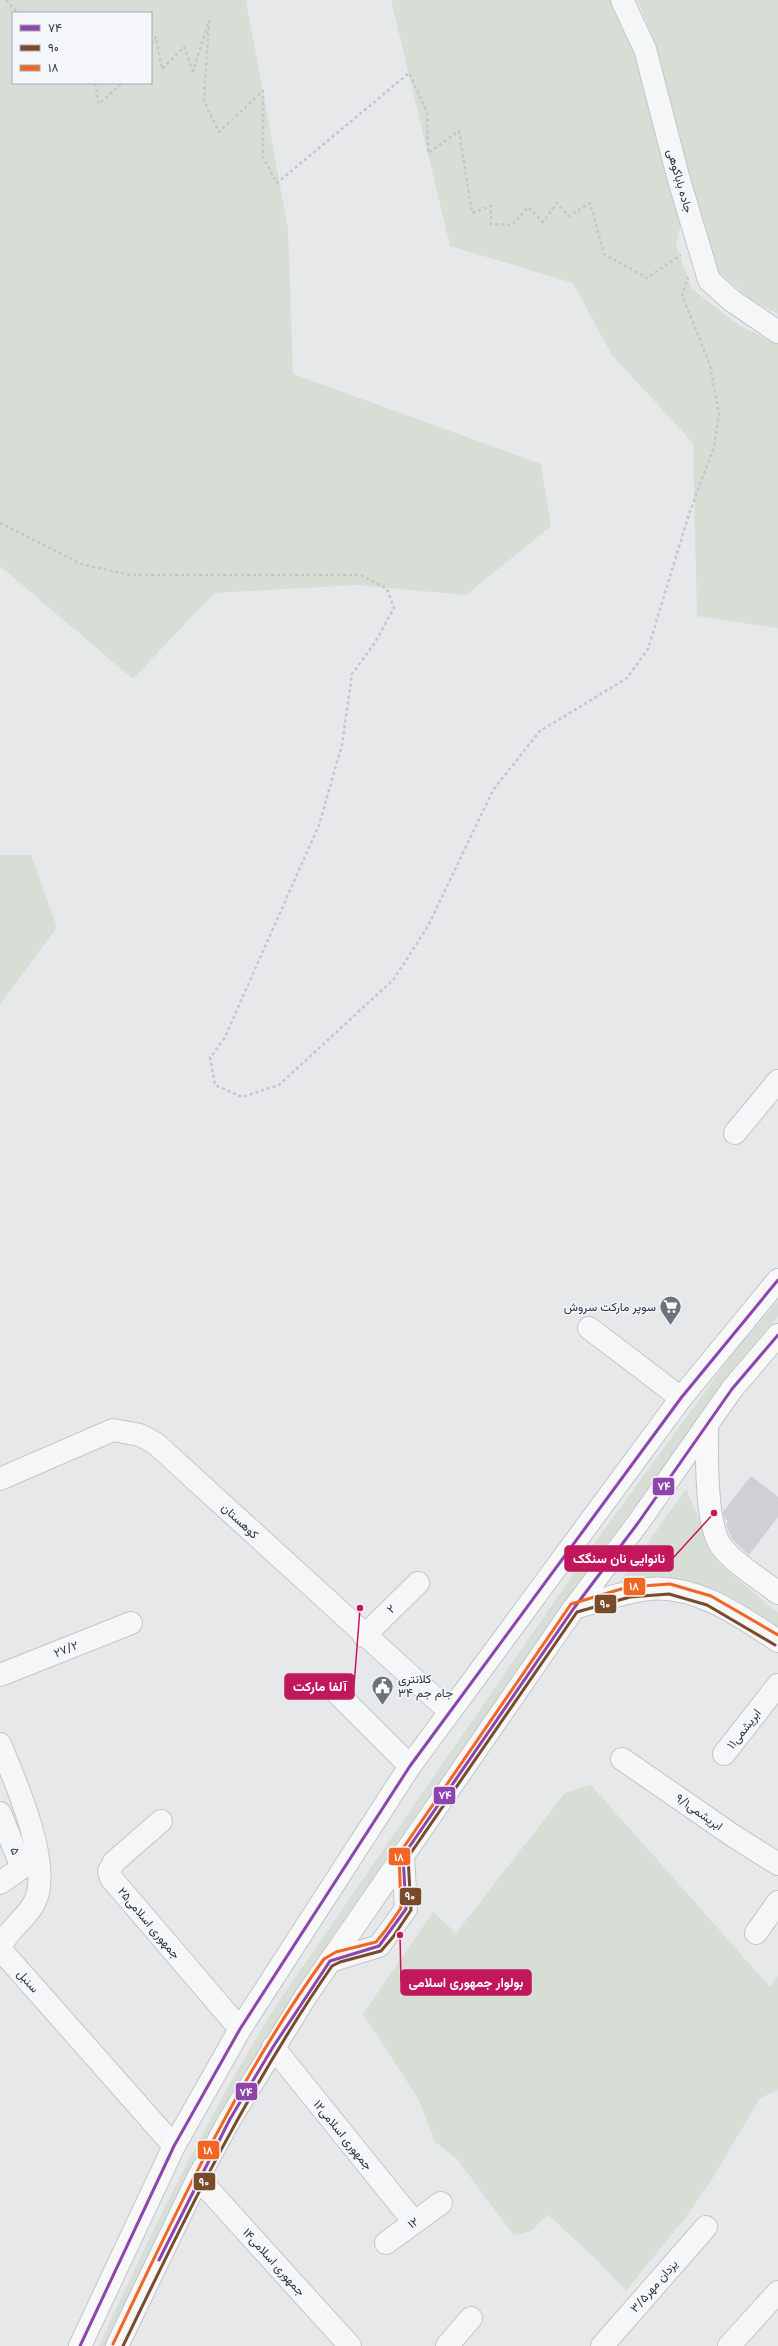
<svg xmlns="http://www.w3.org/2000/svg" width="778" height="2346" viewBox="0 0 778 2346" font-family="'Varela Round',Vazirmatn,sans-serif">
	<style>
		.green { fill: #d6ded6; fill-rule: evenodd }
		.building { fill: #ced0d3 }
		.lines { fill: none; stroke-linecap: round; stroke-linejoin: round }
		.minor-casing { stroke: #c4c6c8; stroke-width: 24 }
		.major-casing { stroke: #c2c5c8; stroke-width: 24 }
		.path { stroke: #c5c6ca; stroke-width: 2.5; stroke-dasharray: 3 3; stroke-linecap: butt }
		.minor { stroke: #f5f6f7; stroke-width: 22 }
		.major { stroke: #f8f8f8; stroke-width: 22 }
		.bus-1-casing { stroke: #f4f6f9; stroke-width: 6 }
		.bus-2-casing { stroke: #f4f6f9; stroke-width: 6 }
		.bus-3-casing { stroke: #f4f6f9; stroke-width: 6 }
		.bus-1 { stroke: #8e44ad; stroke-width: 3 }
		.bus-2 { stroke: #7a4b2a; stroke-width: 3 }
		.bus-3 { stroke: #f26522; stroke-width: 3 }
		.labels { text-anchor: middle; stroke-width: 3; stroke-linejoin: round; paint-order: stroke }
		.street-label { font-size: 12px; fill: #2b3445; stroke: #f4f6f9 }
		.poi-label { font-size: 12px; fill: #2b3445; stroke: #f4f6f9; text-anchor: end }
		.leader { fill: none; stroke: #c2185b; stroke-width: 1.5 }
		.callout-dot { fill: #c2185b; stroke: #f4f6f9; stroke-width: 1.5 }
		.callout { fill: #c2185b; stroke: #c2185b; stroke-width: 1.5 }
		.callout-label { font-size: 13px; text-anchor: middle; font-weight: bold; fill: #fff }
		.line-badge { stroke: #f4f6f9; stroke-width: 1.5 }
		.badge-label { font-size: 11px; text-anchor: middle; font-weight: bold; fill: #fff }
	</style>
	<rect width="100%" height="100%" fill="#e6e8ea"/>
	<g class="green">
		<path d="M0,0H246L288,229L293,374L541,464L551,526L466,595L356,585L214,593L133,679L0,566ZM13,13H151V83H13Z"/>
		<polygon points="391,0 614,0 643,74 681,222 676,245 692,289 740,326 778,344 778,628 697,616 693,443 612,355 573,283 450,246"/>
		<polygon points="637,0 778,0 778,314 754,302 720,273 699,215 651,34"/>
		<polygon points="0,855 31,855 57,927 0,1005"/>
		<path d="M778,1301V1317L763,1333L709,1404L623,1522L463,1750L415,1816L323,1950L228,2103L108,2346H99C152,2230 208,2116 275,2007L594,1544L734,1352Z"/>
		<polygon points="686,1489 718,1563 778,1613 778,1633 741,1606 618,1584"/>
		<polygon points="591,1785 770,1987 778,1975 778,2090 760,2098 714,2176 689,2213 626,2291 598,2261 548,2215 531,2231 514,2235 457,2159 435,2142 419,2100 363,2014 433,1912 456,1933 565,1793"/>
	</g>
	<polygon class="building" points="751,1476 778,1497 778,1517 749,1555 732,1539 726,1525 728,1521 724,1518 723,1512"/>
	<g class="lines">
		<defs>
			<g id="minor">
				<polyline points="622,0 645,49 679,180 709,280 731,300 778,332"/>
				<polyline points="735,1133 778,1081"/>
				<polyline points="589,1328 681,1398"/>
				<polyline points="0,1479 113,1430 140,1435 155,1443 449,1711"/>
				<polyline points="364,1636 418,1583"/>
				<polyline points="0,1675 131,1623"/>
				<polyline points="334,1690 410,1766"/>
				<path d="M0,1744C15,1781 51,1861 36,1899C29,1918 1,1934 1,1950L174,2146"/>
				<polyline points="724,1754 778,1685"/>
				<polyline points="622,1759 735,1837 778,1864"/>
				<polyline points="0,1813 22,1868"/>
				<polyline points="161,1821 114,1862 109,1871 111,1878 240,2029"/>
				<polyline points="0,1883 33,1860"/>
				<polyline points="756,1933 778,1902"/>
				<polyline points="330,1961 379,1946 406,1909 403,1856"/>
				<polyline points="273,2047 414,2222"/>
				<polyline points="198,2178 350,2346"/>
				<polyline points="386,2243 441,2203"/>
				<polyline points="447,2346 471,2318"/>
				<polyline points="602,2346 706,2227"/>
				<polyline points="729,2346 778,2292"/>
			</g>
			<g id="major">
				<path d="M707,1425C707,1453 705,1523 721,1546C733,1563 761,1579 778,1593"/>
				<path d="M574,1608C599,1601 623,1592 648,1589C696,1584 740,1616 778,1641"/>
				<polyline points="80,2346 174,2146 240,2029 410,1766 681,1398 778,1280"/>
				<polyline points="117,2346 198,2178 230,2119 306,1996 574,1608 638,1523 732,1389 778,1335"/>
			</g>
		</defs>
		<use href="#minor" class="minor-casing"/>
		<use href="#major" class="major-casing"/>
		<g class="path">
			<polyline points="6,0 18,13"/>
			<polyline points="151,44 156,37 162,69 184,47 193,71 209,21 204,101 219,132 263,91 263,157 277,183 409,73 427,112 428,153 459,131 472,213 491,206 491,224 512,225 528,207 543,222 557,203 569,216 590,203 604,254 647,278 681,255"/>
			<polyline points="95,83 99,104 122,83"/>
			<polyline points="0,523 81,564 130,575 361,575 387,589 394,608 374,644 352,674 342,745 319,825 224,1039 210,1058 215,1085 242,1097 279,1085 394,979 428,926 493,790 540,731 627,678 648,649 689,514 714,447 719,414 710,365 682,295 688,277"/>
		</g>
		<use href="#minor" class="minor"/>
		<use href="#major" class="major"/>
		<defs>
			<g id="bus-1">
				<polyline points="159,2260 230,2119 273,2047 330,1961 379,1946 406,1909 403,1856 574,1608 638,1523 732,1389 778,1335"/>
				<polyline points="80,2346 174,2146 240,2029 410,1766 681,1398 778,1280"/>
			</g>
			<path id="bus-2" d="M123,2346C186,2215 249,2086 332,1966L340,1962L381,1951L393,1937L411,1910L408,1857L577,1612L630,1597L669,1594L707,1605L775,1645"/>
			<path id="bus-3" d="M113,2344C176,2212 238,2078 324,1959L336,1952L376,1942L385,1931L401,1908L399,1854L571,1604L628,1587L670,1584L711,1596L778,1635"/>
		</defs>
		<use href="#bus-1" class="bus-1-casing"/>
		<use href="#bus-2" class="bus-2-casing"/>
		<use href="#bus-3" class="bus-3-casing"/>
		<use href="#bus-1" class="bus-1"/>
		<use href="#bus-2" class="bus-2"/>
		<use href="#bus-3" class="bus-3"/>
	</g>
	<defs>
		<symbol id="supermarket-pin" viewBox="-11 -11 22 30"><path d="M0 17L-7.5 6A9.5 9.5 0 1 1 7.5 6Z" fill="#6c737f" stroke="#f4f6f9"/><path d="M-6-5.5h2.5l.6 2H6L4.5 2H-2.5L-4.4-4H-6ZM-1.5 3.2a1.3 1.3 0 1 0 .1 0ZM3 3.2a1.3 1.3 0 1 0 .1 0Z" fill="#fff"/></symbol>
		<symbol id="civic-pin" viewBox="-11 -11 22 30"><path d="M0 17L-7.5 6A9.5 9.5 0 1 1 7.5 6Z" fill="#6c737f" stroke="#f4f6f9"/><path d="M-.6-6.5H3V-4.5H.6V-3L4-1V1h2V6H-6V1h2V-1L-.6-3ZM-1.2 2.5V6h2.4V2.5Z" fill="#fff"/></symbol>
	</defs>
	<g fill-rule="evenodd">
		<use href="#supermarket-pin" x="658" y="1294" width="25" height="34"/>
		<use href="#civic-pin" x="370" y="1674" width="25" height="34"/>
	</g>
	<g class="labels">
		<g class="street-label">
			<text transform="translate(680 181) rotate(74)" y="4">جاده باباکوهی</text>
			<text transform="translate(240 1521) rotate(43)" y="4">کوهستان</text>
			<text transform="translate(391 1609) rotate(-44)" y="4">۲</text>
			<text transform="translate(66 1649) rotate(-22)" y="4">۲۷/۲</text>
			<text transform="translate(744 1729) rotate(-52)" y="4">ابریشمی۱۱</text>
			<text transform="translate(699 1812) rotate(35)" y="4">۹/۱ابریشمی</text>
			<text transform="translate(15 1851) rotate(68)" y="4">۵</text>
			<text transform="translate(149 1923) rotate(50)" y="4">جمهوری اسلامی۲۵</text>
			<text transform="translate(28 1981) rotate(49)" y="4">سنبل</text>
			<text transform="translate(343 2135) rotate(51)" y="4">جمهوری اسلامی۱۲</text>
			<text transform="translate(413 2223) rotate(-36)" y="4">۱۲</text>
			<text transform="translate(274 2262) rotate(48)" y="4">جمهوری اسلامی۱۴</text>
			<text transform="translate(654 2286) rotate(-49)" y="4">۳/۵یزدان مهر</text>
		</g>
		<g class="poi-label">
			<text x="656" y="1311">سوپر مارکت سروش</text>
			<text x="398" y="1683" text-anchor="start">کلانتری<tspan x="398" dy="14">۳۴ جام جم</tspan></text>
		</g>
	</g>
	<path class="leader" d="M714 1513L673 1558M360 1608L354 1686M400 1935L401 1982"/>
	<g class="callout-dot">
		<circle cx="714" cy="1513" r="4"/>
		<circle cx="360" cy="1608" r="4"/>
		<circle cx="400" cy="1935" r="4"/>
	</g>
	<g class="callout">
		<rect x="565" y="1546" width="108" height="25" rx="4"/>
		<rect x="285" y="1674" width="69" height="25" rx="4"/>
		<rect x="401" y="1970" width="130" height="25" rx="4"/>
	</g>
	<g class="callout-label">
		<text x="619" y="1563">نانوایی نان سنگک</text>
		<text x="320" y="1691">آلفا مارکت</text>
		<text x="466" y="1987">بولوار جمهوری اسلامی</text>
	</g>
	<g class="line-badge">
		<rect x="652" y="1477" width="23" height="19" rx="4" fill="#8e44ad"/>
		<rect x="623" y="1577" width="23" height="19" rx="4" fill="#f26522"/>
		<rect x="594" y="1594" width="23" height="20" rx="4" fill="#7a4b2a"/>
		<rect x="433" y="1786" width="23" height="19" rx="4" fill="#8e44ad"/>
		<rect x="388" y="1847" width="23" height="19" rx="4" fill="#f26522"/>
		<rect x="399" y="1887" width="23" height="19" rx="4" fill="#7a4b2a"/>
		<rect x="235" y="2082" width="23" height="19" rx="4" fill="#8e44ad"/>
		<rect x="197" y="2140" width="23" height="20" rx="4" fill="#f26522"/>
		<rect x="193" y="2172" width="23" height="19" rx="4" fill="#7a4b2a"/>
	</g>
	<g class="badge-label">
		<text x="664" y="1490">۷۴</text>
		<text x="634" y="1590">۱۸</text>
		<text x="605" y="1608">۹۰</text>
		<text x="445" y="1799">۷۴</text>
		<text x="399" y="1861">۱۸</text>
		<text x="410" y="1900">۹۰</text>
		<text x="246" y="2096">۷۴</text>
		<text x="208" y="2154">۱۸</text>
		<text x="204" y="2186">۹۰</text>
	</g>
	<rect x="12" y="12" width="140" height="72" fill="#f4f6f9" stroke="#a4a8b1"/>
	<rect x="20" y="25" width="20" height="6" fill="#8e44ad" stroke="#a4a8b1"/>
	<text x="48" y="32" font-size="12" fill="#2b3445">۷۴</text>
	<rect x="20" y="45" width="20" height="6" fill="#7a4b2a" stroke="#a4a8b1"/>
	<text x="48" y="52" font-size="12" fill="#2b3445">۹۰</text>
	<rect x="20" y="65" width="20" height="6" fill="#f26522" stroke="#a4a8b1"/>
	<text x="48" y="72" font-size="12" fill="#2b3445">۱۸</text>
</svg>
